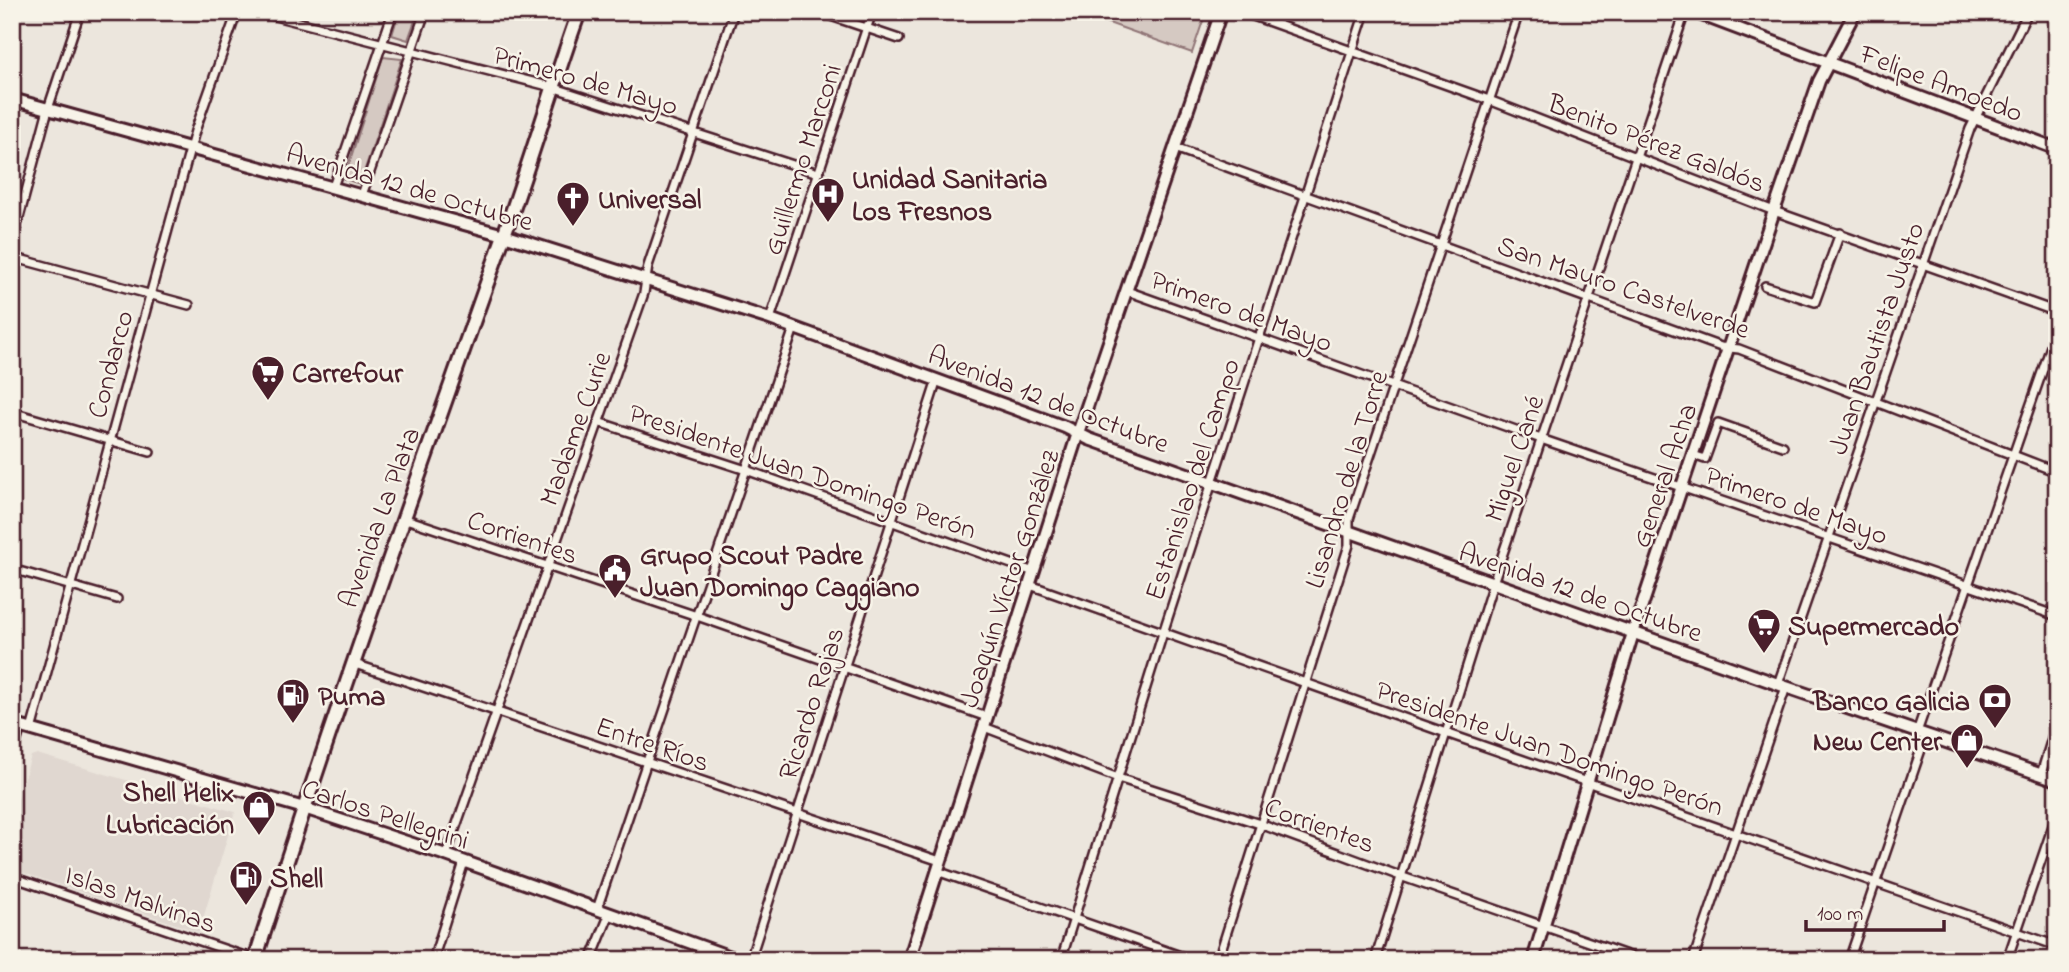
<svg xmlns="http://www.w3.org/2000/svg" width="2069" height="972" viewBox="0 0 2069 972" font-family="'Indie Flower',sans-serif">
	<style>
		.built { fill: #e0d7d0 }
		.green { fill: #d5c9c2; stroke: #907476; stroke-width: 2 }
		.lines { fill: none; stroke-linecap: round; stroke-linejoin: round }
		.street-casing { stroke: #4a1f2b; stroke-width: 12 }
		.secondary-casing { stroke: #4a1f2b; stroke-width: 16 }
		.primary-casing { stroke: #4a1f2b; stroke-width: 18 }
		.street { stroke: #f7f3e8; stroke-width: 7 }
		.secondary { stroke: #f7f3e8; stroke-width: 10 }
		.primary { stroke: #f7f3e8; stroke-width: 12 }
		.labels { text-anchor: middle; stroke-width: 5; stroke-linejoin: round; paint-order: stroke }
		.street-label { font-size: 28px; fill: #4a1f2b; stroke: #f7f3e8 }
		.poi-label { font-size: 28px; font-weight: bold; fill: #4a1f2b; stroke: #f7f3e8; text-anchor: start }
	</style>
	<rect width="100%" height="100%" fill="#ece6dd"/>
	<filter id="ink" filterUnits="userSpaceOnUse"><feTurbulence type="fractalNoise" baseFrequency=".0143" numOctaves="2"/><feDisplacementMap in="SourceGraphic" scale="14" xChannelSelector="R" yChannelSelector="G"/><feConvolveMatrix kernelMatrix="1 2 1 2 8 2 1 2 1" color-interpolation-filters="sRGB"/></filter>
	<g filter="url(#ink)">
		<polygon class="built" points="37,754 235,812 199,932 12,869 12,819 31,756"/>
		<g class="green">
			<polygon points="399,12 418,12 408,40 392,35"/>
			<polygon points="1078,12 1206,12 1192,53"/>
			<polygon points="383,57 402,59 360,184 344,179"/>
		</g>
		<g class="lines">
			<defs>
				<g id="street">
					<polyline points="259,12 552,87 818,173"/>
					<polyline points="819,12 899,39"/>
					<polyline points="1242,12 1489,100 1774,211 2057,312"/>
					<polyline points="2043,12 2057,17"/>
					<polyline points="1175,148 1721,347 1739,349 2057,472"/>
					<polyline points="333,187 393,12"/>
					<polyline points="362,195 425,12"/>
					<polyline points="12,244 48,109 80,12"/>
					<polyline points="12,257 189,305"/>
					<polyline points="1765,286 1815,302 1840,233"/>
					<polyline points="1127,291 1541,439 2057,616"/>
					<polyline points="770,319 872,12"/>
					<polyline points="12,412 150,452"/>
					<polyline points="598,422 746,470 1034,572"/>
					<polyline points="1693,455 1705,459 1718,423 1783,446"/>
					<polyline points="403,518 697,616 987,717"/>
					<polyline points="12,569 117,599"/>
					<polyline points="1030,585 1446,733 2057,946"/>
					<polyline points="352,663 940,861"/>
					<polyline points="1778,684 1970,129 2028,12"/>
					<polyline points="984,727 1118,778 1260,824 1400,876 1641,960"/>
					<polyline points="31,730 195,131 237,12"/>
					<polyline points="1917,732 2057,329"/>
					<polyline points="12,756 21,727"/>
					<polyline points="2041,774 2057,722"/>
					<polyline points="446,855 644,293 648,266 734,12"/>
					<polyline points="937,871 1192,960"/>
					<polyline points="12,877 256,960"/>
					<polyline points="597,909 794,328"/>
					<polyline points="433,960 464,862"/>
					<polyline points="591,960 610,913"/>
					<polyline points="750,960 937,380"/>
					<polyline points="1061,960 1163,633 1365,12"/>
					<polyline points="1218,960 1349,545 1349,519 1519,12"/>
					<polyline points="1375,960 1493,583 1685,12"/>
					<polyline points="1693,960 1786,687"/>
					<polyline points="1849,960 1926,735"/>
					<polyline points="2007,960 2057,814"/>
				</g>
				<g id="secondary">
					<polyline points="1694,12 2057,149"/>
					<polyline points="12,99 504,235 770,319 1065,427 1089,439 1786,687 2057,780"/>
					<polyline points="12,724 304,808 446,855 739,960"/>
					<polyline points="909,960 1078,433 1221,12"/>
					<polyline points="1533,960 1633,633 1774,211 1819,81 1855,12"/>
				</g>
				<path id="primary" d="M255,960C332,717 418,478 503,238C530,163 552,87 579,12"/>
			</defs>
			<use href="#street" class="street-casing"/>
			<use href="#secondary" class="secondary-casing"/>
			<use href="#primary" class="primary-casing"/>
			<use href="#street" class="street"/>
			<use href="#secondary" class="secondary"/>
			<use href="#primary" class="primary"/>
		</g>
	</g>
	<defs>
		<symbol id="hospital-pin" viewBox="-11 -11 22 30"><path d="M0 17L-7.5 6A9.5 9.5 0 1 1 7.5 6Z" fill="#4a1f2b" stroke="#f7f3e8"/><path d="M-5-5h3v3.5h4V-5h3V5h-3V1.5h-4V5h-3Z" fill="#fff"/></symbol>
		<symbol id="church-pin" viewBox="-11 -11 22 30"><path d="M0 17L-7.5 6A9.5 9.5 0 1 1 7.5 6Z" fill="#4a1f2b" stroke="#f7f3e8"/><path d="M-1.2-6h2.4v3.5h3.3v2.4h-3.3V6h-2.4V-.1h-3.3v-2.4h3.3Z" fill="#fff"/></symbol>
		<symbol id="supermarket-pin" viewBox="-11 -11 22 30"><path d="M0 17L-7.5 6A9.5 9.5 0 1 1 7.5 6Z" fill="#4a1f2b" stroke="#f7f3e8"/><path d="M-6-5.5h2.5l.6 2H6L4.5 2H-2.5L-4.4-4H-6ZM-1.5 3.2a1.3 1.3 0 1 0 .1 0ZM3 3.2a1.3 1.3 0 1 0 .1 0Z" fill="#fff"/></symbol>
		<symbol id="civic-pin" viewBox="-11 -11 22 30"><path d="M0 17L-7.5 6A9.5 9.5 0 1 1 7.5 6Z" fill="#4a1f2b" stroke="#f7f3e8"/><path d="M-.6-6.5H3V-4.5H.6V-3L4-1V1h2V6H-6V1h2V-1L-.6-3ZM-1.2 2.5V6h2.4V2.5Z" fill="#fff"/></symbol>
		<symbol id="fuel-pin" viewBox="-11 -11 22 30"><path d="M0 17L-7.5 6A9.5 9.5 0 1 1 7.5 6Z" fill="#4a1f2b" stroke="#f7f3e8"/><path d="M-5.5-6h7V0h2V4h1.3V-2.5L3-4.5l.8-.8L6-3V5H2.5V1h-1V6h-7ZM-4.2-4.7v3.2H.2V-4.7Z" fill="#fff"/></symbol>
		<symbol id="bank-pin" viewBox="-11 -11 22 30"><path d="M0 17L-7.5 6A9.5 9.5 0 1 1 7.5 6Z" fill="#4a1f2b" stroke="#f7f3e8"/><path d="M-6-4H6V4H-6ZM0-2.3a2.3 2.3 0 1 0 0 4.6a2.3 2.3 0 1 0 0-4.6Z" fill="#fff"/></symbol>
		<symbol id="shop-pin" viewBox="-11 -11 22 30"><path d="M0 17L-7.5 6A9.5 9.5 0 1 1 7.5 6Z" fill="#4a1f2b" stroke="#f7f3e8"/><path d="M-5-2.5h2.3a2.7 3.5 0 0 1 5.4 0H5L5.5 6h-11ZM-1.5-2.5h3a1.5 2.3 0 0 0-3 0Z" fill="#fff"/></symbol>
	</defs>
	<g fill-rule="evenodd">
		<use href="#hospital-pin" x="809" y="175" width="38" height="52"/>
		<use href="#church-pin" x="554" y="179" width="38" height="52"/>
		<use href="#supermarket-pin" x="249" y="353" width="38" height="52"/>
		<use href="#civic-pin" x="596" y="551" width="38" height="52"/>
		<use href="#supermarket-pin" x="1745" y="606" width="38" height="52"/>
		<use href="#fuel-pin" x="274" y="676" width="38" height="52"/>
		<use href="#bank-pin" x="1976" y="681" width="38" height="52"/>
		<use href="#shop-pin" x="1948" y="721" width="38" height="52"/>
		<use href="#shop-pin" x="240" y="788" width="38" height="52"/>
		<use href="#fuel-pin" x="227" y="858" width="38" height="52"/>
	</g>
	<g class="labels">
		<g class="street-label">
			<text transform="translate(586 79) rotate(16)" y="10">Primero de Mayo</text>
			<text transform="translate(1942 82) rotate(21)" y="10">Felipe Amoedo</text>
			<text transform="translate(1657 142) rotate(21)" y="10">Benito Pérez Galdós</text>
			<text transform="translate(801 159) rotate(-72)" y="10">Guillermo Marconi</text>
			<text transform="translate(410 186) rotate(16)" y="10">Avenida 12 de Octubre</text>
			<text transform="translate(1624 286) rotate(19)" y="10">San Mauro Castelverde</text>
			<text transform="translate(1242 310) rotate(20)" y="10">Primero de Mayo</text>
			<text transform="translate(1875 338) rotate(-71)" y="10">Juan Bautista Justo</text>
			<text transform="translate(109 364) rotate(-75)" y="10">Condarco</text>
			<text transform="translate(1049 398) rotate(21)" y="10">Avenida 12 de Octubre</text>
			<text transform="translate(574 428) rotate(-70)" y="10">Madame Curie</text>
			<text transform="translate(1513 458) rotate(-71)" y="10">Miguel Cané</text>
			<text transform="translate(803 470) rotate(19)" y="10">Presidente Juan Domingo Perón</text>
			<text transform="translate(1663 475) rotate(-71)" y="10">General Acha</text>
			<text transform="translate(1191 479) rotate(-72)" y="10">Estanislao del Campo</text>
			<text transform="translate(1345 479) rotate(-73)" y="10">Lisandro de la Torre</text>
			<text transform="translate(1797 504) rotate(19)" y="10">Primero de Mayo</text>
			<text transform="translate(378 517) rotate(-70)" y="10">Avenida La Plata</text>
			<text transform="translate(523 536) rotate(19)" y="10">Corrientes</text>
			<text transform="translate(1008 578) rotate(-72)" y="10">Joaquín Víctor González</text>
			<text transform="translate(1581 591) rotate(19)" y="10">Avenida 12 de Octubre</text>
			<text transform="translate(810 703) rotate(-72)" y="10">Ricardo Rojas</text>
			<text transform="translate(653 743) rotate(19)" y="10">Entre Ríos</text>
			<text transform="translate(1550 747) rotate(19)" y="10">Presidente Juan Domingo Perón</text>
			<text transform="translate(386 813) rotate(18)" y="10">Carlos Pellegrini</text>
			<text transform="translate(1320 824) rotate(20)" y="10">Corrientes</text>
			<text transform="translate(141 898) rotate(19)" y="10">Islas Malvinas</text>
		</g>
		<g class="poi-label">
			<text x="852" y="188">Unidad Sanitaria<tspan x="852" dy="32">Los Fresnos</tspan></text>
			<text x="598" y="208">Universal</text>
			<text x="292" y="382">Carrefour</text>
			<text x="640" y="564">Grupo Scout Padre<tspan x="640" dy="32">Juan Domingo Caggiano</tspan></text>
			<text x="1788" y="635">Supermercado</text>
			<text x="318" y="705">Puma</text>
			<text x="1970" y="710" text-anchor="end">Banco Galicia</text>
			<text x="1942" y="750" text-anchor="end">New Center</text>
			<text x="234" y="801" text-anchor="end">Shell Helix<tspan x="234" dy="32">Lubricación</tspan></text>
			<text x="270" y="887">Shell</text>
		</g>
	</g>
	<rect width="2069" height="972" fill="none" stroke="#f7f3e8" stroke-width="42"/>
	<rect x="21" y="21" width="2027" height="930" fill="none" stroke="#4a1f2b" stroke-width="2.5" filter="url(#ink)"/>
	<path d="M1806 920v10h138v-10" fill="none" stroke="#4a1f2b" stroke-width="3.5"/>
	<text x="1817" y="920" font-size="21" fill="#4a1f2b" stroke="#f7f3e8" stroke-width="5" paint-order="stroke">100 m</text>
</svg>
